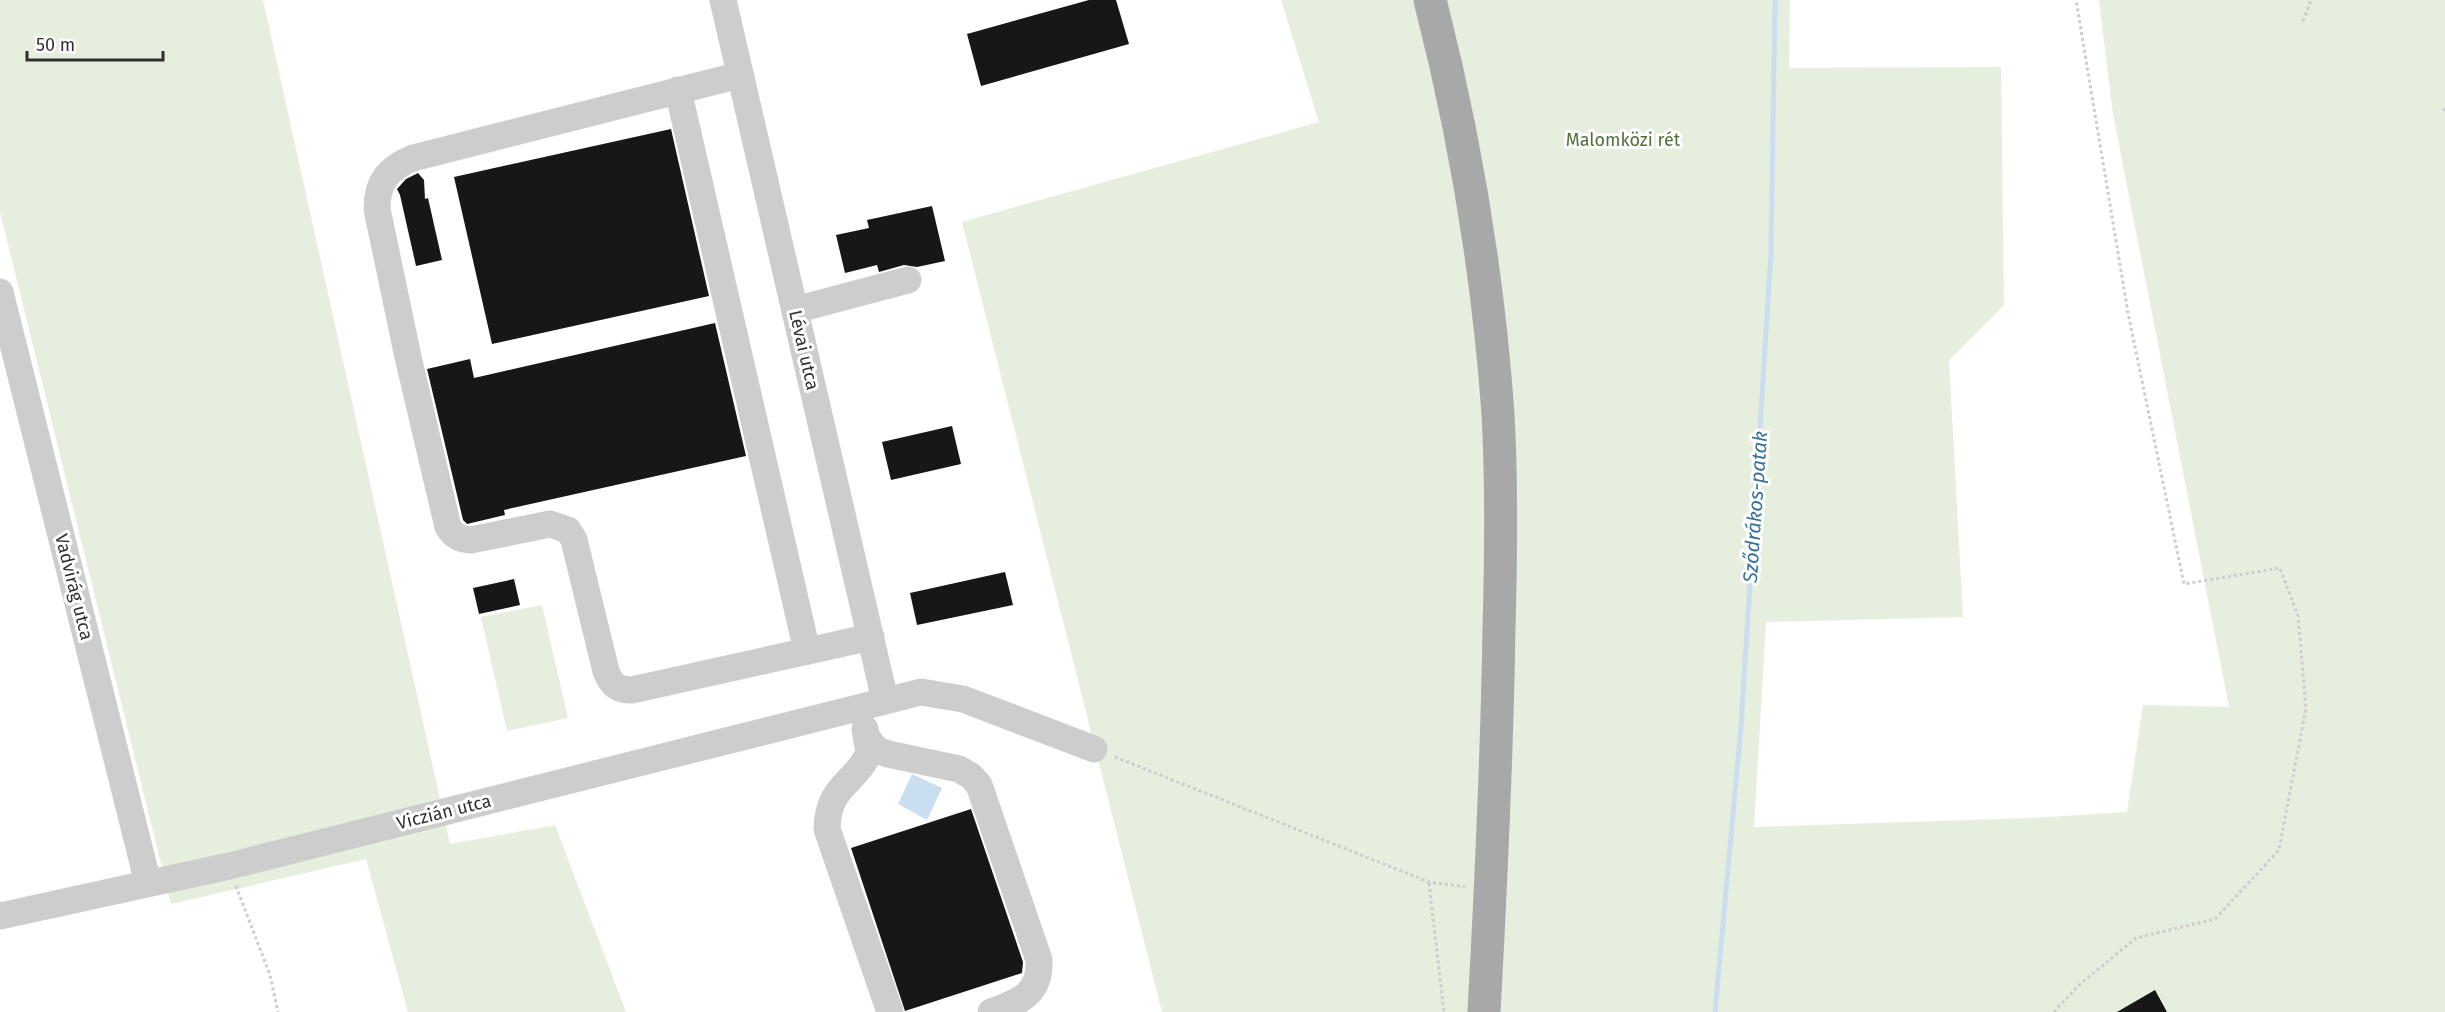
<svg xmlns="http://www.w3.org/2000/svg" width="2445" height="1012" viewBox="0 0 2445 1012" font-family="'Fira Sans',sans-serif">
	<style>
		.green { fill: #e6eede }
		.water { fill: #c9dfef }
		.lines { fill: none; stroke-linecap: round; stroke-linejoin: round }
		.stream { stroke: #c9dfef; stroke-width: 5 }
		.building { fill: #171717 }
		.path { stroke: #cdcdcd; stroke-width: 3; stroke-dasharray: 3 3; stroke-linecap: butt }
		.minor { stroke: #cdcdcd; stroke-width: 27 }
		.major { stroke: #a8a8a8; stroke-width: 33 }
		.labels { text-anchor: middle; stroke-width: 6; stroke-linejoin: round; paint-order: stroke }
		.park-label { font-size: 18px; fill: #52703a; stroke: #fff }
		.street-label { font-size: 18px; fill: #303030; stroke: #fff }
		.water-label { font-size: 20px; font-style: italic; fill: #387299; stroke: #fff }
	</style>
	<rect width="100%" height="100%" fill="#fff"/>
	<g class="green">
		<polygon points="0,0 263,0 450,844 555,825 626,1012 408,1012 366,859 171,904 0,212"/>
		<polygon points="1281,0 1790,0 1789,68 2001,67 2004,305 1949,360 1963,617 1766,622 1754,827 2031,818 2127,812 2143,705 2229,707 2113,114 2099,0 2445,0 2445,1012 1162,1012 962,222 1319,122"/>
		<polygon points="542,605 568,718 507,731 481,617"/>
	</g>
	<polygon class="water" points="912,774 942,788 927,820 898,804"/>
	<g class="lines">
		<polyline class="stream" points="1715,1012 1741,726 1771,253 1775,0"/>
	</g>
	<g class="building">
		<polygon points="1089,0 1116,0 1129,44 981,86 967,34"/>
		<polygon points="671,129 709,296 492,344 454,177"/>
		<polygon points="418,173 424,180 425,199 428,198 442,260 416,266 400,195 397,189 406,179"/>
		<polygon points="932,206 945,261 917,267 904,265 879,272 877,265 845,273 836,235 869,228 867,220"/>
		<polygon points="715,323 746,456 504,510 505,515 467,524 463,520 427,369 470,359 474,378"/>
		<polygon points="952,426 961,464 891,480 882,442"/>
		<polygon points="1005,572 1013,605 917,625 910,593"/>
		<polygon points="514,579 520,605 479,614 473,588"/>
		<polygon points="971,809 1023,962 1022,973 905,1011 851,848"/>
		<polygon points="2155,990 2167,1012 2117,1012"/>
	</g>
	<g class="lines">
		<g class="path">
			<polyline points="2303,21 2311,0"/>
			<polyline points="2444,111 2445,107"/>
			<polyline points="1115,757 1429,882 1465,887"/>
			<polyline points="1429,883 1444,1012"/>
			<polyline points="236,886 270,975 278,1012"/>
			<polyline points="2054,1012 2078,986 2136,938 2215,919 2279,850 2306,708 2298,616 2280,568 2184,584 2128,313 2076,0"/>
		</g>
		<g class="minor">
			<polyline points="723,0 885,700"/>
			<path d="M740,75L413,158C388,168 377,182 377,209L408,357L448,527C454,536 459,539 471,540L550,524L568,530L574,540L606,671C611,685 618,690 632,690L871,637"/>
			<polyline points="678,90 807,651"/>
			<polyline points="0,292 148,883"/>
			<polyline points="795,310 908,280"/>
			<path d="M865,729L869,753C854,785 828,785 827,829L890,1012"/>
			<path d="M867,738L877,750L888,754L959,769L971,776L979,785L1039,960C1041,994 1019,1002 991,1012"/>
			<polyline points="0,916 229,866 921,692 963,699 1094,749"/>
		</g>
		<path class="major" d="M1430,0C1465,136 1488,273 1498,414C1502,485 1501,557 1499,628C1497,756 1491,884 1484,1012"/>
	</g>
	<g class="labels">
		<g class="park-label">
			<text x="1623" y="146">Malomközi rét</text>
		</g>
		<g class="street-label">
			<text transform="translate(804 350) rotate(77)" y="6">Lévai utca</text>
			<text transform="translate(74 587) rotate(76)" y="6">Vadvirág utca</text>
			<text transform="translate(444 812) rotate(-14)" y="6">Viczián utca</text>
		</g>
		<g class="water-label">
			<text transform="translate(1755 507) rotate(-86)" y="7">Sződrákos-patak</text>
		</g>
	</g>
	<path d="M27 51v9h136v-9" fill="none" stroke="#303030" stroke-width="3"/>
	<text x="36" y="51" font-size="18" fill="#303030" stroke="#ffffff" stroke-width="4.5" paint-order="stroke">50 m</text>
</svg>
